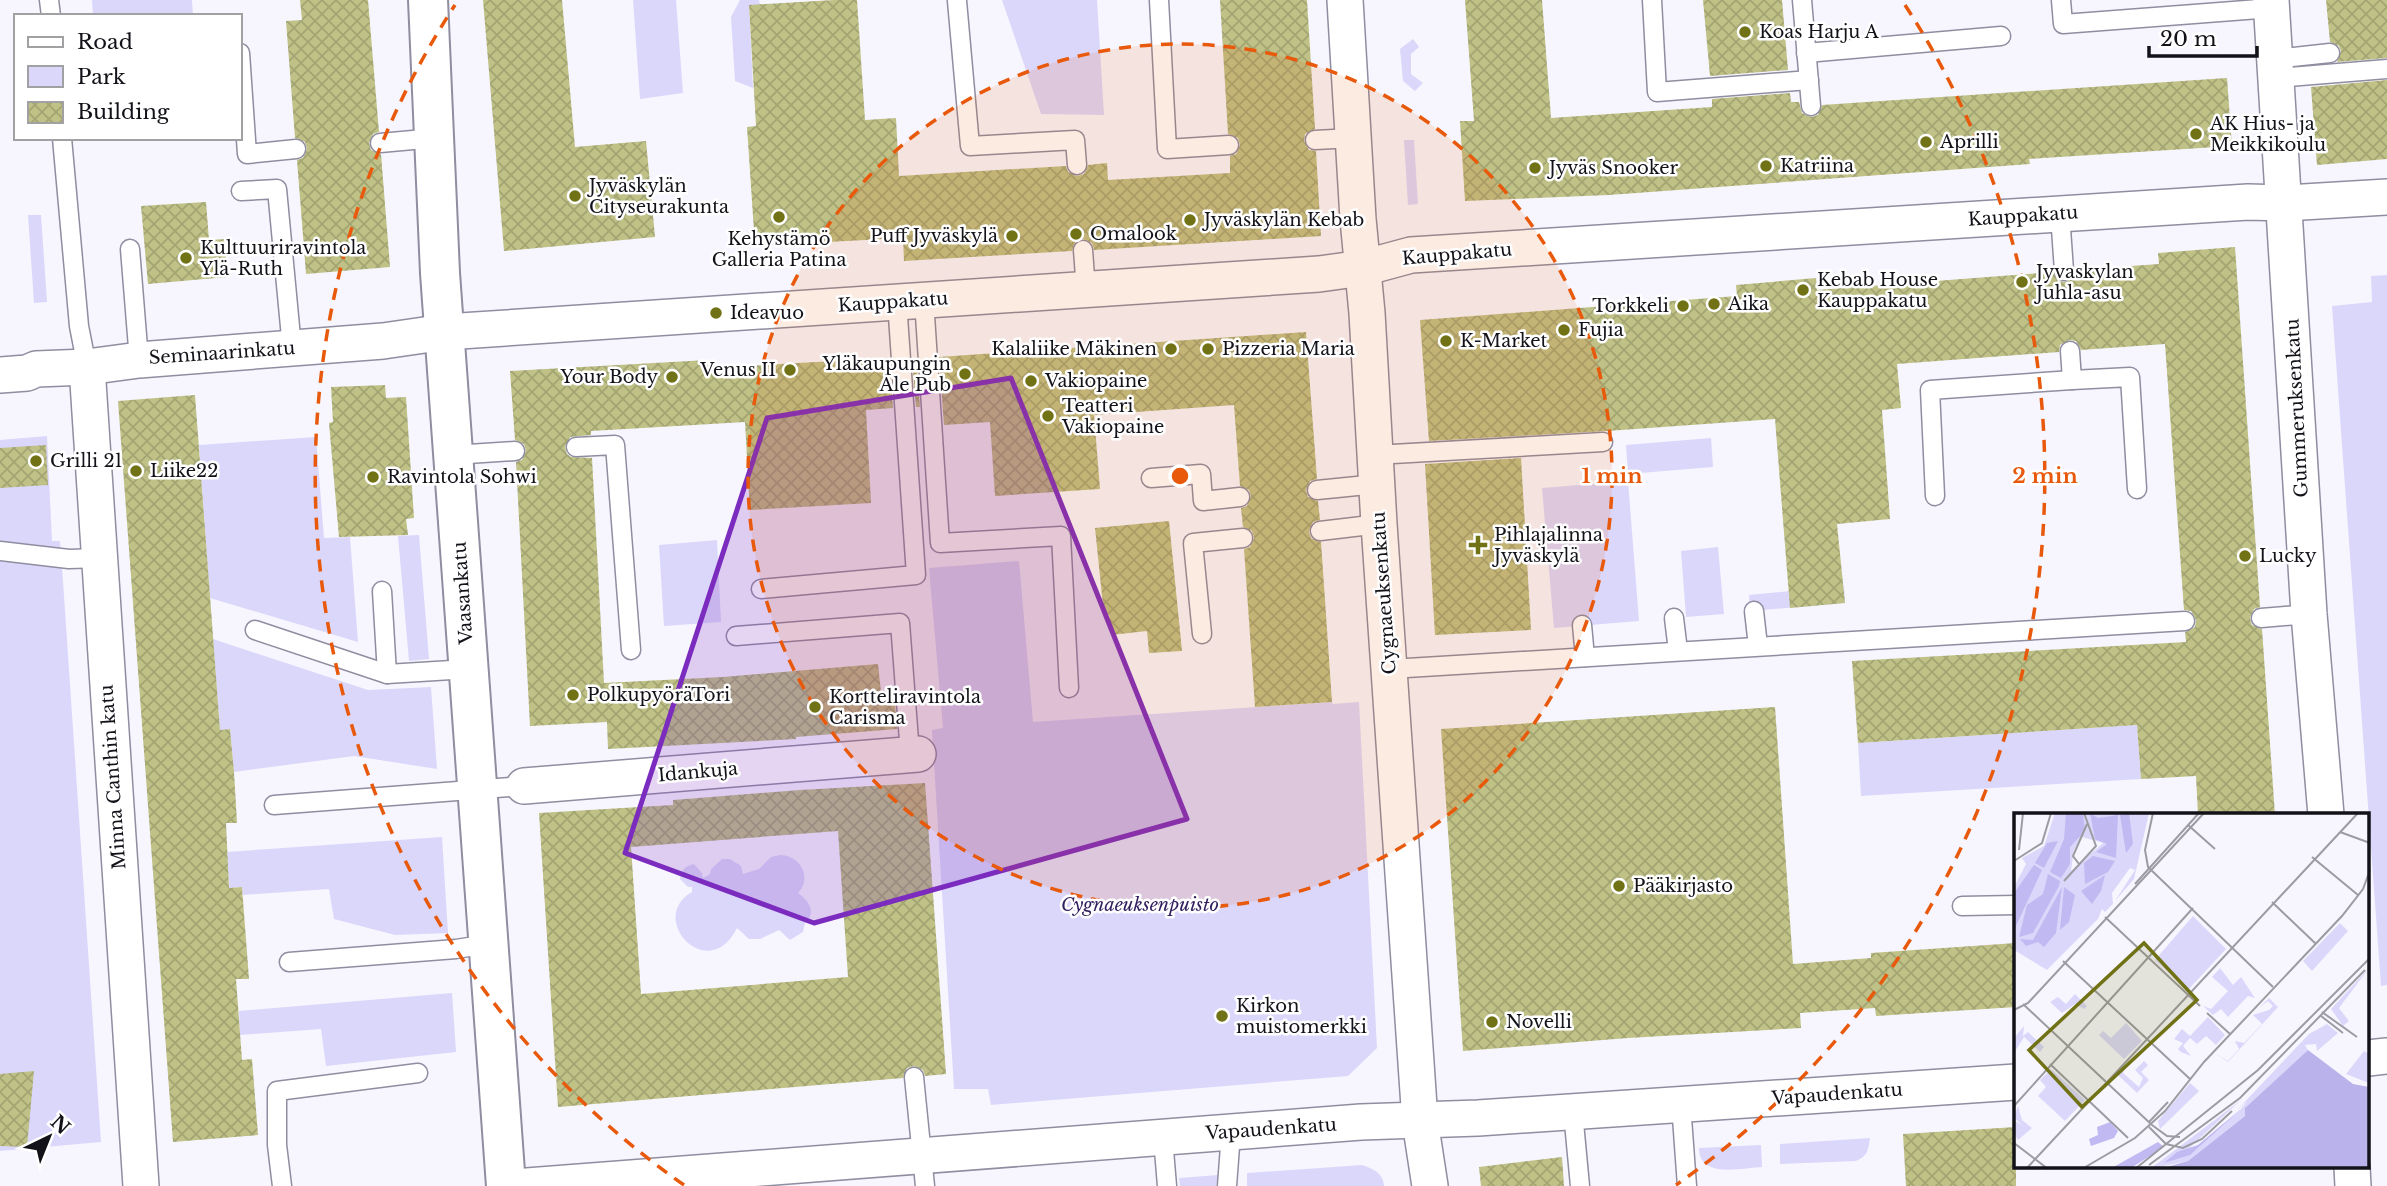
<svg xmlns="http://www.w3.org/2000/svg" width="2387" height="1186" viewBox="0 0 2387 1186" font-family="'Libre Baskerville',serif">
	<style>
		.green { fill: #dbd7fb }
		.building { fill: url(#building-cross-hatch); fill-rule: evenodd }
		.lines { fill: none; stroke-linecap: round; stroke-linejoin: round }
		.lane-casing { stroke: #8f8da0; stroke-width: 21 }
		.street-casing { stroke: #8f8da0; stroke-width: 38 }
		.secondary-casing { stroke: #8f8da0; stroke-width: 42 }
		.lane { stroke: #fff; stroke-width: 18 }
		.street { stroke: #fff; stroke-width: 35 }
		.secondary { stroke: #fff; stroke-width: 38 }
		.marked { fill: #7b2cbf; fill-opacity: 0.2; stroke: #7b2cbf; stroke-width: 5; stroke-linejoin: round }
		.ring { fill: none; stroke: #e8590c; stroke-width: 3.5; stroke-dasharray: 12 9 }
		.poi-dot { fill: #717216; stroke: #fff; stroke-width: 2.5 }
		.labels { text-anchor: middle; stroke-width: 5; stroke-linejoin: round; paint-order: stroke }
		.poi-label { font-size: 18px; fill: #131219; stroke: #fff; text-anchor: start }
		.street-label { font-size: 18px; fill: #131219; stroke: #fff }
		.park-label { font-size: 18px; font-style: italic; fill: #301e5e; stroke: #fff }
		.inset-road { fill: none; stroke: #9c9ba2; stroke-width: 2 }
		.view { fill: #717216; fill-opacity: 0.15; stroke: #717216; stroke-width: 3.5 }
		.inset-edge { fill: none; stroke: #131219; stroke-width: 3.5 }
		.centre { fill: #e8590c; stroke: #fff; stroke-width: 3.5 }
		.ring-label { font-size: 21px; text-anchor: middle; font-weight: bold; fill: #e8590c; stroke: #fff; stroke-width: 5; stroke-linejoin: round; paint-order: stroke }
	</style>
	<defs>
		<pattern id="building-cross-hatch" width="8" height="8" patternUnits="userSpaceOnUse" patternTransform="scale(1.75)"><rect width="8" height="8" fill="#bfc186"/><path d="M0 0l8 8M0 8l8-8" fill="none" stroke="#a3a573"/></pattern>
	</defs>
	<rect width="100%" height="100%" fill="#f7f6fe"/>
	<g class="green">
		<polygon points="92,0 192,0 193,16 93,16"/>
		<polygon points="633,0 676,0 683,93 640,99"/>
		<polygon points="740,0 759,0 760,5 749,5 753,88 735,81 731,17"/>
		<polygon points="1002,0 1097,0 1104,115 1041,114"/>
		<polygon points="1413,39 1419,47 1411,54 1411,74 1423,83 1415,91 1403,81 1400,49"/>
		<polygon points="1404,140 1414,140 1418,204 1408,205"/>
		<polygon points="28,215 41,215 47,302 34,303"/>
		<polygon points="2387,275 2387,985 2381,986 2332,306 2372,302 2371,276"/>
		<polygon points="47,436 52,541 60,541 63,581 101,1142 0,1151 0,440"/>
		<polygon points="316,437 324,538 350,537 358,642 210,598 199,445"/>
		<polygon points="1711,438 1713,467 1628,474 1626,445"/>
		<polygon points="1628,481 1639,621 1554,628 1542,488"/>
		<polygon points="419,535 429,659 409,661 398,536"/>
		<polygon points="717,540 721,622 664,626 659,545"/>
		<polygon points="1718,547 1724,614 1686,617 1681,551"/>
		<polygon points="1019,561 1033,722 1332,702 1333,704 1359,702 1377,1048 1348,1076 991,1105 988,1089 954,1089 932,730 943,728 929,568"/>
		<polygon points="1844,586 1845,603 1750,611 1749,595"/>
		<polygon points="213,639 368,690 431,687 437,769 354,756 234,772 230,729 220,730"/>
		<polygon points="2137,725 2141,779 1861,796 1858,743"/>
		<polygon points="442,837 448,933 395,935 334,919 329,889 243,895 242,887 229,888 227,852"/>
		<path d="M780,855C800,855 813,878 798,893C809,901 817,912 805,923L803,932L790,940L779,930L760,939H749L737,928C708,986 646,918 692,892V887H688L680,879C681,870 685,866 694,864L702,873L703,878L710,874L711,869L722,859H730L741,866L743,874L759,869L771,857Z"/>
		<polygon points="452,993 456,1052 326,1066 321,1029 240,1035 239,1011"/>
		<path d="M1870,1138C1868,1150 1868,1156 1856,1161L1780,1164V1144Z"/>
		<path d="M1761,1145L1762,1167C1741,1168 1699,1179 1699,1148Z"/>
		<path d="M1362,1165C1374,1169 1383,1173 1384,1186H1247V1173Z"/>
		<polygon points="1218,1175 1216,1186 1180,1186 1179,1178"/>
	</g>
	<g class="building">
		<polygon points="300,0 368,0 379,132 373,134 369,143 371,150 381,154 390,267 306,274 297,160 303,158 307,149 305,142 295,138 286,21 302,20"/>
		<polygon points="483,0 562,0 575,147 646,141 655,237 504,251"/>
		<polygon points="834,0 857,0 865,120 896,118 899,176 1066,166 1068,172 1077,176 1084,174 1088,165 1107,163 1108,180 1230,173 1230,156 1236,154 1240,145 1238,138 1228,134 1220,0 1307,0 1315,129 1305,134 1304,141 1309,150 1316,151 1321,236 1094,250 1092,243 1083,239 1076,241 1072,251 904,261 903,238 755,246 747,127 756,126 749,5"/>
		<polygon points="1465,0 1542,0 1551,118 1712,107 1712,99 1790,93 1791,102 1799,102 1802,113 1811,117 1818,115 1822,105 2227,78 2232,146 2029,159 2030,164 1609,195 1465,201 1460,121 1474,121"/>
		<polygon points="1703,0 1782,0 1788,70 1710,76"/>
		<polygon points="2326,0 2387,0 2387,58 2337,62 2341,51 2339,46 2330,42"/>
		<polygon points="2387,80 2387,159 2317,165 2311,87"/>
		<polygon points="206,202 209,240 225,239 227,277 148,284 141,206"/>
		<polygon points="2235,247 2260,607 2254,609 2250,618 2252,625 2262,629 2275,815 2198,815 2196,776 2141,779 2137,725 1858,743 1852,661 2186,642 2185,632 2195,627 2196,620 2191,611 2184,610 2165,344 2081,350 2076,341 2069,340 2060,345 2059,352 1897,364 1901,408 1882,410 1890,519 1837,524 1845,603 1790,608 1775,419 1607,431 1429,441 1420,320 1737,296 1736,285 1816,278 1817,290 2053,272 2058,281 2065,282 2074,277 2075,270 2159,264 2158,253"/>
		<polygon points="1306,332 1317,479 1310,481 1306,490 1308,497 1318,501 1320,520 1313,522 1309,532 1311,538 1321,542 1332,702 1255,707 1244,549 1250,547 1254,538 1252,531 1243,527 1241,508 1247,506 1251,496 1249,490 1240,486 1234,405 1094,415 1100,489 995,496 990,422 944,425 939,357"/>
		<polygon points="889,358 893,408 866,410 871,503 750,510 745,422 591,431 591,435 570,437 565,447 567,454 571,457 592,458 604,683 723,677 878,664 881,692 894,690 897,729 796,737 796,739 608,749 607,722 530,726 516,462 522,460 526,451 524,444 515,440 510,371 708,360 709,368"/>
		<polygon points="916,358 920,407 916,407 912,359"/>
		<polygon points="385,385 386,398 406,397 414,518 406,519 408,535 339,537 329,423 333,422 331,387"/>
		<polygon points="195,395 220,730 230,729 234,772 237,823 226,823 229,888 242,887 249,979 236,979 242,1060 252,1059 258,1135 173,1142 118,401"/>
		<polygon points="46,445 48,485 0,488 0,448"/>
		<polygon points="1521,458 1531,630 1435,635 1425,464"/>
		<polygon points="1169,521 1182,651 1149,653 1147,631 1111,635 1109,615 1104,615 1095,528"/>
		<polygon points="1775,707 1793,964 1871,958 1871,953 2016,943 2016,1007 1876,1016 1875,1008 1800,1013 1801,1028 1628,1038 1463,1051 1441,729"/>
		<path d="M925,783L946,1074L925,1076L923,1070L914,1066L907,1068L903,1078L558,1107L539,813L673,805V800L800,790ZM838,831L848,977L641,994L631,847Z"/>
		<polygon points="34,1071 27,1147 0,1146 0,1074"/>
		<polygon points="2016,1127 2016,1186 1906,1186 1903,1134"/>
		<polygon points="1562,1157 1564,1186 1481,1186 1479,1167"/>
	</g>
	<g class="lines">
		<defs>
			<g id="lane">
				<polyline points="49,0 51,16"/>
				<polyline points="1159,0 1167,149 1229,145"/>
				<polyline points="1652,0 1657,92 1809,80"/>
				<polyline points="1802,0 1811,106"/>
				<polyline points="2061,0 2063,24 2272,8"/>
				<polyline points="957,1 970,146 1075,140 1077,165"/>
				<polyline points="240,53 247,154 296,149"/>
				<polyline points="1806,53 2001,36"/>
				<polyline points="2275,59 2330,53"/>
				<polyline points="2276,78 2387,69"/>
				<polyline points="62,138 79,326 87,367"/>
				<polyline points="1315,140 1353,138"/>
				<polyline points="380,143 435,138"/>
				<polyline points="241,191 277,189 292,348"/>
				<polyline points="2060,214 2064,271"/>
				<polyline points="130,249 139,360"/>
				<polyline points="1083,250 1086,290"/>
				<polyline points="924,300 940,543 1061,536 1069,688"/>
				<polyline points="2072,380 2130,377 2137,489"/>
				<polyline points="576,447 615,445 631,650"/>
				<polyline points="453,455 515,451"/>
				<polyline points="1375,455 1603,442"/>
				<polyline points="1151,478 1201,474 1203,501 1240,497"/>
				<polyline points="1317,490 1377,484"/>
				<polyline points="1935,496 1930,390 2072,380 2070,351"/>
				<polyline points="1320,531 1379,524"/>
				<polyline points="0,551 69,559 101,558"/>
				<polyline points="761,589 916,575 897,302"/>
				<polyline points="382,591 387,674 468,669"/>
				<polyline points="1754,611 1758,646"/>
				<polyline points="1674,618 1678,651"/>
				<polyline points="2261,618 2309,614"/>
				<polyline points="1582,625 1585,657"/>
				<polyline points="255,630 387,674"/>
				<polyline points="1202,634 1193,543 1243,538"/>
				<polyline points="736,636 900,623 910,754"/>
				<polyline points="1390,669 2185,621"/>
				<polyline points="274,805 524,786"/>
				<polyline points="1962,906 2016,905"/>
				<polyline points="289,962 456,949 488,944"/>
				<polyline points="914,1077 925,1186"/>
				<polyline points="1681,1104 1687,1186"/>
				<polyline points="1573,1112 1580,1186"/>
				<polyline points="1163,1138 1167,1186"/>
				<polyline points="282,1186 277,1145 277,1091 418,1073"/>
				<polyline points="1227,1186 1231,1133"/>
			</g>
			<g id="street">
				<polyline points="1345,0 1358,219 1367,313 1379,524 1420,1121 1430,1186"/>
				<polyline points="2271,0 2309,614 2326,815"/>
				<polyline points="87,367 141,1186"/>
				<polyline points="0,375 27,373 36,369 87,367 139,360 383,341 445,332 1319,274 1363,268 1411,255 2248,202 2285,203 2387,197"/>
				<polyline points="524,786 918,754"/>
				<polyline points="2368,1058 2387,1056"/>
				<polyline points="2352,1167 2353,1186"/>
				<polyline points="527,1186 1361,1122 1478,1118 2016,1082"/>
			</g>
			<polyline id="secondary" points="428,0 440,273 506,1186"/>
		</defs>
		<use href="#lane" class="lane-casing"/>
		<use href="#street" class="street-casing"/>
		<use href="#secondary" class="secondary-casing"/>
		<use href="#lane" class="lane"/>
		<use href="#street" class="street"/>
		<use href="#secondary" class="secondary"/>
	</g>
	<path class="marked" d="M1011,378L1187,819L814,923L625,853L767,418Z"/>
	<circle cx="1180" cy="476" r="432" fill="#e8590c" fill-opacity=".12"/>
	<g class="ring">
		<circle cx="1180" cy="476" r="432"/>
		<path d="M684 1185A865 865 0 0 1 455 5M1905 5A865 865 0 0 1 1676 1185"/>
	</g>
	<g class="poi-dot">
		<circle cx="1745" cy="32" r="7"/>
		<circle cx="2196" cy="134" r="7"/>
		<circle cx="1926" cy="142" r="7"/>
		<circle cx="1766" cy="166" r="7"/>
		<circle cx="1535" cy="168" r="7"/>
		<circle cx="575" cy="196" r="7"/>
		<circle cx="779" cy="217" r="7"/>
		<circle cx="1190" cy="220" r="7"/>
		<circle cx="1076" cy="234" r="7"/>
		<circle cx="1012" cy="236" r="7"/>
		<circle cx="186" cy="258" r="7"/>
		<circle cx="2022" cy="282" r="7"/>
		<circle cx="1803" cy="290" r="7"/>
		<circle cx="1714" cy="304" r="7"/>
		<circle cx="1683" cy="306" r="7"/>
		<circle cx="716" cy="313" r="7"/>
		<circle cx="1564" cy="330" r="7"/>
		<circle cx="1446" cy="341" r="7"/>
		<circle cx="1171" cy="349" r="7"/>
		<circle cx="1208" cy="349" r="7"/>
		<circle cx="790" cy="370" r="7"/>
		<circle cx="965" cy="374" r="7"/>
		<circle cx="672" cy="377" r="7"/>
		<circle cx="1031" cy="381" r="7"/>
		<circle cx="1048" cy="416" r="7"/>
		<circle cx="36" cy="461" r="7"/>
		<circle cx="136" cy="471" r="7"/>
		<circle cx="373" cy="477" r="7"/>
		<path d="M1474.5 534.5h7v7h7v7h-7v7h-7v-7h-7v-7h7z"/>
		<circle cx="2245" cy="556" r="7"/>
		<circle cx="573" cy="695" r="7"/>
		<circle cx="815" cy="707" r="7"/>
		<circle cx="1619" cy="886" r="7"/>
		<circle cx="1222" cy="1016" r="7"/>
		<circle cx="1492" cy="1022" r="7"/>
	</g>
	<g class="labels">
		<g class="poi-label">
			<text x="1759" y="38">Koas Harju A</text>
			<text x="2210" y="130">AK Hius- ja<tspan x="2210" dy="21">Meikkikoulu</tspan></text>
			<text x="1940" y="148">Aprilli</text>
			<text x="1780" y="172">Katriina</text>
			<text x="1549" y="174">Jyväs Snooker</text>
			<text x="589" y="192">Jyväskylän<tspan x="589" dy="21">Cityseurakunta</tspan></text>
			<text x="1204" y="226">Jyväskylän Kebab</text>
			<text x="1090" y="240">Omalook</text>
			<text x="998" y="242" text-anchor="end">Puff Jyväskylä</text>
			<text x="779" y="245" text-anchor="middle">Kehystämö<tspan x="779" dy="21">Galleria Patina</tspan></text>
			<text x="200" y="254">Kulttuuriravintola<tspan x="200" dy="21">Ylä-Ruth</tspan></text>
			<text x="2036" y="278">Jyvaskylan<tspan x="2036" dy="21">Juhla-asu</tspan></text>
			<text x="1817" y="286">Kebab House<tspan x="1817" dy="21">Kauppakatu</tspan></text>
			<text x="1728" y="310">Aika</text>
			<text x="1669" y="312" text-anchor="end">Torkkeli</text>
			<text x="730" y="319">Ideavuo</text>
			<text x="1578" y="336">Fujia</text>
			<text x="1460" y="347">K-Market</text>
			<text x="1157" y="355" text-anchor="end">Kalaliike Mäkinen</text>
			<text x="1222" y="355">Pizzeria Maria</text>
			<text x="951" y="370" text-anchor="end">Yläkaupungin<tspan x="951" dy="21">Ale Pub</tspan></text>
			<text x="776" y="376" text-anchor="end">Venus II</text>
			<text x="658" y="383" text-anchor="end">Your Body</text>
			<text x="1045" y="387">Vakiopaine</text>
			<text x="1062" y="412">Teatteri<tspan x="1062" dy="21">Vakiopaine</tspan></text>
			<text x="50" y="467">Grilli 21</text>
			<text x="150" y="477">Liike22</text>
			<text x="387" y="483">Ravintola Sohwi</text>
			<text x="1494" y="541">Pihlajalinna<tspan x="1494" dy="21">Jyväskylä</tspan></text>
			<text x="2259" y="562">Lucky</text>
			<text x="587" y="701">PolkupyöräTori</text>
			<text x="829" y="703">Kortteliravintola<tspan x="829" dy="21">Carisma</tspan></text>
			<text x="1633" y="892">Pääkirjasto</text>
			<text x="1236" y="1012">Kirkon<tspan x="1236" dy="21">muistomerkki</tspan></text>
			<text x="1506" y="1028">Novelli</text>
		</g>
		<g class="street-label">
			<text transform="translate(2023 216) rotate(-4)" y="6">Kauppakatu</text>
			<text transform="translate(1457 254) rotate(-5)" y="6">Kauppakatu</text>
			<text transform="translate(893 302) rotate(-4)" y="6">Kauppakatu</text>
			<text transform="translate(222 353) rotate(-4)" y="6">Seminaarinkatu</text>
			<text transform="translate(2297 408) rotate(-93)" y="6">Gummeruksenkatu</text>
			<text transform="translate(463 593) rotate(-94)" y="6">Vaasankatu</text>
			<text transform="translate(1384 593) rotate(-94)" y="6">Cygnaeuksenkatu</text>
			<text transform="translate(698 772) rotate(-5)" y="6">Idankuja</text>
			<text transform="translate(113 777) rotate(-94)" y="6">Minna Canthin katu</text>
			<text transform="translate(1837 1094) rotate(-4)" y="6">Vapaudenkatu</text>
			<text transform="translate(1271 1129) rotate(-4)" y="6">Vapaudenkatu</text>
		</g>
		<g class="park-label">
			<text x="1140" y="911">Cygnaeuksenpuisto</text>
		</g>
	</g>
	<g transform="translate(2014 813)">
		<rect width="355" height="355" fill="#f7f6fe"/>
		<path d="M41,0H135L120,66L101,88L121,57L116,55L98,80L99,91L91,99L88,96L84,106L33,157L0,137V74L12,51L8,45L30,33ZM68,24L89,30L57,58L60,37ZM179,103L212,136L174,177L141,147ZM326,110L334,118L298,158L289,148ZM206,155L219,172L227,164L241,185L234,183L214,204L207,196L199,202L189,193L197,196L214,178L198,164ZM355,155L325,195L335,208L329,213L317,196ZM61,181L73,193L70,196L61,191L48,200L36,189L44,184L52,191ZM255,185L264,194L214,249L203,241L214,248L225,236L221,228L230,230L248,211L239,202L255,197L259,193L254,188L245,195ZM194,204L211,222L202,232L192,223L183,231L176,225L169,233L177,243L167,239L164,236L169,230L160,226L168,216L176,223ZM112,210L128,228L110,246L85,222L89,218L97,225ZM313,211L324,220L303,238L302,231L291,232L294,237L232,294L231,303L174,348L136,356L227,287L173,337L184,332L227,296L233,288L222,298L295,221ZM10,213L9,223L14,219L30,234L26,239L10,224L0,240V225ZM350,238L355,241V270L332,261ZM130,248L134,252L127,259L135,267L123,280L104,262L111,255L109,260L125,274L129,265L121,257ZM37,256L71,287L51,308L24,283L32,274L26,267ZM176,270L185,278L146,316L144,308ZM4,293L8,307L18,315L4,327L0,320L1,308L8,312L0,305Z" fill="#dbd7fb" fill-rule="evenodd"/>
		<path d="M52,0H69L71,18L56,34V51L47,65L36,59L50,26ZM76,0L84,5L104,2L102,45L82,39L93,31L81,26ZM115,0L119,31L112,40L106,2ZM44,28L30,55L21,50L33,30ZM79,43L101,48L94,59L71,71L70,50ZM20,52L28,57L1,115L0,80ZM34,61L46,68L45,73L19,120L5,124L13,92L29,81ZM91,62L87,78L78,91L67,78ZM48,74L42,120L30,134L24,129L12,133L6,126L19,127ZM50,74L61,82L55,109L46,117ZM227,296L176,342L150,350L163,339L184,332ZM96,309L104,318L100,325L77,333L75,326L84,322L83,314ZM144,329L150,334L117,355L96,356Z" fill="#c1b9f1"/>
		<path d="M294,237L339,271L355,274V355H149L174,348L231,303V295Z" fill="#bab2ea"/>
		<path class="inset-road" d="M139,0L131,37L134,54L259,174M174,12L201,36M326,19L356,30M5,37L9,0M298,44L344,82M0,48L28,30L37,0M65,51L59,43L73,11M50,68L82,33L70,0M121,71L185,0M258,89L302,131M91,104L186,193M49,148L176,266M9,191L138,312M0,197L14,190L190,0M308,199L343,224M193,200L216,221M307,203L329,220M36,251L114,325M0,293L179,95M135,309L154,289M138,312L153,323L166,324M135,314L152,331L169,335L188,326L218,298M0,330L34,356M135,352L226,285L351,157M12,356L344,0M68,356L121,325L151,298L190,249L328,103L349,76L356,57M121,356L244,257L356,145"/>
		<path class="view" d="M130,130L183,187L68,294L15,237Z"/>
		<rect width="355" height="355" class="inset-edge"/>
	</g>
	<circle cx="1180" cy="476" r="10" class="centre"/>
	<g class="ring-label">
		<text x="1612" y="483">1 min</text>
		<text x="2045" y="483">2 min</text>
	</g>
	<rect x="14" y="14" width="228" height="126" fill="#ffffff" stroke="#a1a0a3" stroke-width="2"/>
	<rect x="28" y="37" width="35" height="10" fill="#ffffff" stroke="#a1a0a3" stroke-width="2"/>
	<text x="77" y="49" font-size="21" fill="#131219">Road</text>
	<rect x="28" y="66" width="35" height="21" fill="#dbd7fb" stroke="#a1a0a3" stroke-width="2"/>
	<text x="77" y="84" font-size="21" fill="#131219">Park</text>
	<rect x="28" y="102" width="35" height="21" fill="url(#building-cross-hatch)" stroke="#a1a0a3" stroke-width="2"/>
	<text x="77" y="119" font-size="21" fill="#131219">Building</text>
	<g transform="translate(49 1137) rotate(43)" stroke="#ffffff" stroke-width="5" paint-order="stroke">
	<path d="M0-5L12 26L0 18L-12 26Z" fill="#131219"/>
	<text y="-10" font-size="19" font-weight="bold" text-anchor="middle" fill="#131219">N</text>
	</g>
	<path d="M2149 46v10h108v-10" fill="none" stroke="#131219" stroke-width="3.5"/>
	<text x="2160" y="46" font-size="21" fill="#131219" stroke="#ffffff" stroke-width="5" paint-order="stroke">20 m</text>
</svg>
